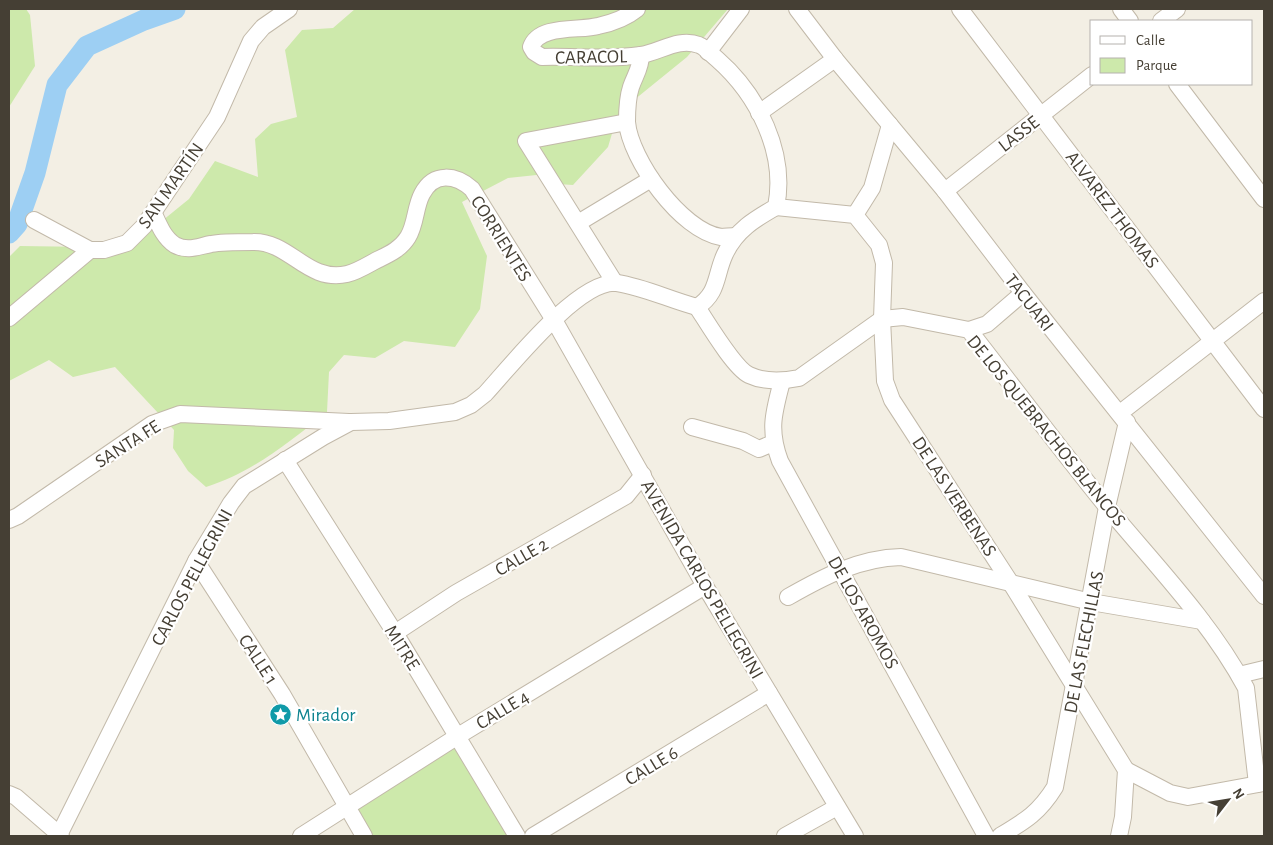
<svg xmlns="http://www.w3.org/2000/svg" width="1273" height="845" viewBox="0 0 1273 845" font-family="'Alegreya Sans',sans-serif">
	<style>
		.green { fill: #cde9ab }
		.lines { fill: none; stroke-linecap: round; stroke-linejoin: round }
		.river { stroke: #9dcff3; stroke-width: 21 }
		.minor-casing { stroke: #c2b9a9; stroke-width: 18 }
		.minor { stroke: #fff; stroke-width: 16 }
		.labels { text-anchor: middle; stroke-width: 4.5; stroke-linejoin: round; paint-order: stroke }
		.street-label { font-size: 19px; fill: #453f34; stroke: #fff }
		.culture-label { font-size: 19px; fill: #0d838f; stroke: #fff; text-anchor: start }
	</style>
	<rect width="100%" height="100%" fill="#f3efe4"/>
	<g class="green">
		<polygon points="9,9 26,9 30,15 35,66 9,107"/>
		<path d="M355,9H728L687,57L634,100L616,120L608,147L573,185L557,184L546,174L508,178L462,202L487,256L480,309L455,347L404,341L375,358L344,355L329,372L327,412C289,442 252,473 206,487L188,471L173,448L174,430L115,367L73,377L49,360L9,381V257L20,246L90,247L157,225L189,199L215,161L258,177L255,139L271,124L297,117L285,50L302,30L333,28Z"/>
		<polygon points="455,747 508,836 373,836 356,809"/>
	</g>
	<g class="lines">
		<polyline class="river" points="9,233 17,224 35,173 57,85 87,46 144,20 175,9"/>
		<defs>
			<g id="minor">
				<path d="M637,9C626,18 612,23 598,26C580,31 539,24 531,47L534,52L542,57C574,56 609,60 641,55C660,52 679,37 699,45C705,47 712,55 717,59C758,95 787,153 776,207C755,219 736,230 725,254C715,275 719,293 697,307"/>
				<polyline points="797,9 835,59 945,191 1023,293 1264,596"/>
				<polyline points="960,9 1264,409"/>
				<polyline points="1121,9 1130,21"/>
				<polyline points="1161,21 1177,9"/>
				<polyline points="708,52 741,9"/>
				<path d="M641,55C641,68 635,75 631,87C628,96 627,112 627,122C630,159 681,231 721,237C725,237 731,236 736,236"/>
				<polyline points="1177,84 1264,199"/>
				<polyline points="759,113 835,59"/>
				<polyline points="945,191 1092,75"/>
				<polyline points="776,207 855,215 879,245 884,263 882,319 885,381 892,400 1012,585 1126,770 1123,817 1119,836"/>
				<path d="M154,214C159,225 164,238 175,245C188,252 199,246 211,244C221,242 242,242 253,242C290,241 307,283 347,274C356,272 366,266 375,261C387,255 400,250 408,237C416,224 415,207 422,194C434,171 456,175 472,189L554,320L705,586L855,836"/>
				<polyline points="855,215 872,188 890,125"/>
				<polyline points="34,220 90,250"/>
				<polyline points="578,223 651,179"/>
				<polyline points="615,283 526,141 627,122"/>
				<path d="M697,307C707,322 734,368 749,375C764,382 784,381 799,378L882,319L903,317L969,330C1015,389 1060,449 1107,507C1155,565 1210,621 1246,688L1257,784"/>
				<polyline points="9,318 90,250 104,250 127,243 144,226 217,117 251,41 263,27 289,9"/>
				<polyline points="969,330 987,324 1023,293"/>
				<path d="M782,381C774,412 768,429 780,461L986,836"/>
				<polyline points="1120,413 1264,301"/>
				<polyline points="692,427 743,441 759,449 773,443"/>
				<polyline points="285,460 395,633 517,836"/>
				<polyline points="9,520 18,516 152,424 180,414 349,422"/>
				<polyline points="196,561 282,694 364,836"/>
				<path d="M788,597C823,577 859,558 901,557L1091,602L1202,621"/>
				<polyline points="395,633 456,593 626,496 643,475"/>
				<polyline points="1239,675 1264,669"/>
				<polyline points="1126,770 1170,793 1188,797 1264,783"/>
				<polyline points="9,794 16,797 61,836"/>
				<path d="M60,833L196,561L231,503L244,486L323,437L351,422L389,421L455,412L471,405L485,394C510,367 579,279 617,283C644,287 670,300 697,307"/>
				<polyline points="301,836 458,736 705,586"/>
				<polyline points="533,836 769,693"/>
				<polyline points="785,836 837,807"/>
				<path d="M1000,836C1025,821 1039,813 1055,787L1107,507L1127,422"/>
			</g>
		</defs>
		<use href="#minor" class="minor-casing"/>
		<use href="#minor" class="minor"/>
	</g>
	<defs>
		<symbol id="sight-disc" viewBox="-11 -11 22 22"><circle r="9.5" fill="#0f9aa8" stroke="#fff"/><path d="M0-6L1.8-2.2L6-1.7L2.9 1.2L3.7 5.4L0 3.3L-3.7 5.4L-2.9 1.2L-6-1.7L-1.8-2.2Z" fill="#fff"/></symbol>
	</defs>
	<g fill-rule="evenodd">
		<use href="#sight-disc" x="268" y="702" width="25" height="25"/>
	</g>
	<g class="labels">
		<g class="street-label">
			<text transform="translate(591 56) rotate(-1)" y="7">CARACOL</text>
			<text transform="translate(1018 133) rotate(-38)" y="7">LASSE</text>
			<text transform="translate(170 185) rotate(-55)" y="7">SAN MARTÍN</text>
			<text transform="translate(1113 209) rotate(53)" y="7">ALVAREZ THOMAS</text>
			<text transform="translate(502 238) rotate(58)" y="7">CORRIENTES</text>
			<text transform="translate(1030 302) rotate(52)" y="7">TACUARI</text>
			<text transform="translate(1047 430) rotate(51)" y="7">DE LOS QUEBRACHOS BLANCOS</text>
			<text transform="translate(127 443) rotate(-32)" y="7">SANTA FE</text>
			<text transform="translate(955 496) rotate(57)" y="7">DE LAS VERBENAS</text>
			<text transform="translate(521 556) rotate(-30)" y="7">CALLE 2</text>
			<text transform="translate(191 577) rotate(-62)" y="7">CARLOS PELLEGRINI</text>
			<text transform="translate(703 579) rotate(60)" y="7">AVENIDA CARLOS PELLEGRINI</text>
			<text transform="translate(864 612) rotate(61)" y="7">DE LOS AROMOS</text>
			<text transform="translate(1083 642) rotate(-79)" y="7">DE LAS FLECHILLAS</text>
			<text transform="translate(403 647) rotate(58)" y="7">MITRE</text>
			<text transform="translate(259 659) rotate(57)" y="7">CALLE 1</text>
			<text transform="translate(502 709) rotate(-31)" y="7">CALLE 4</text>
			<text transform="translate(651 765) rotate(-31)" y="7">CALLE 6</text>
		</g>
		<g class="culture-label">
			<text x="296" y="721">Mirador</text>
		</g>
	</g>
	<rect width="1273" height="845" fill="none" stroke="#453f34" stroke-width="20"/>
	<rect x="1090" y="20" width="162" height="65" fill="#ffffff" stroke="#b5b2ae"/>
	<rect x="1100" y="36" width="25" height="8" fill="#ffffff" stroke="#b5b2ae"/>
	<text x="1136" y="45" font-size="15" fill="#453f34">Calle</text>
	<rect x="1100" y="58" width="25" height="15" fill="#cde9ab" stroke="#b5b2ae"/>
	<text x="1136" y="70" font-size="15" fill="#453f34">Parque</text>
	<g transform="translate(1228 800) rotate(59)" stroke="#ffffff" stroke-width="4" paint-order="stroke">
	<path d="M0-4L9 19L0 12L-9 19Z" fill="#453f34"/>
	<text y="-8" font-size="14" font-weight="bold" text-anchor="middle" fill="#453f34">N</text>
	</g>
</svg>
